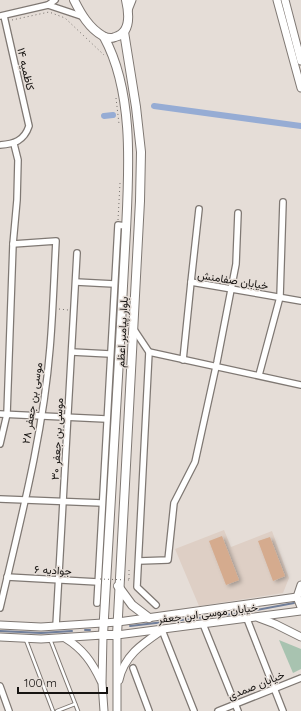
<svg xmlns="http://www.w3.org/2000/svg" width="301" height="711" viewBox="0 0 301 711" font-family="Quicksand,Vazirmatn,sans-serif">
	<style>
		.built { fill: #decfc5 }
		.green { fill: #a8c3b0 }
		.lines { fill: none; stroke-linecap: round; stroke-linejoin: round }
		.stream { stroke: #707e9a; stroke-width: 2 }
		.canal { stroke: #96acd4; stroke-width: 6 }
		.building { fill: #d5ab8e; filter: url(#shadow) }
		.lane-casing { stroke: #7f7873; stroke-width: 4.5 }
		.street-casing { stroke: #7f7873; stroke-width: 8 }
		.secondary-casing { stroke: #7f7873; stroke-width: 9 }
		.primary-casing { stroke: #7f7873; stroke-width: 10 }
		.path { stroke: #76716d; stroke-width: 1; stroke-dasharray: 1 3; stroke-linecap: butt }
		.lane { stroke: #fff; stroke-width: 2.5 }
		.street { stroke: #fff; stroke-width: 5.5 }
		.secondary { stroke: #fff; stroke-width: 7 }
		.primary { stroke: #fff; stroke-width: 8 }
		.path-bridge { stroke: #76716d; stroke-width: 1; stroke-dasharray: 1 3; stroke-linecap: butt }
		.labels { text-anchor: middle; stroke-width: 3; stroke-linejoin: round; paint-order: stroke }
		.street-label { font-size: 11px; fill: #161311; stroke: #e5ddd7 }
	</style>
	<defs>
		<filter id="shadow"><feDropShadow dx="3" dy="2" stdDeviation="2" flood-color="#0004"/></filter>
	</defs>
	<rect width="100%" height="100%" fill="#e5ddd7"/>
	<polygon class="built" points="224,530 231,547 272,531 289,578 283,593 199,606 175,549"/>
	<polygon class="green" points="279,640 301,649 301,669 293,673"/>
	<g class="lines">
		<g class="stream">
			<polyline points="130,626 241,613 294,603"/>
			<polyline points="85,630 90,630"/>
			<polyline points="0,631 41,633 72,631"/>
		</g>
		<g class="canal">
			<polyline points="154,106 301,126"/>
			<polyline points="104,116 113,115"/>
		</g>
	</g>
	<g class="building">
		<polygon points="222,536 239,580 226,585 209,541"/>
		<polygon points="270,537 285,576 273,581 258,541"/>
	</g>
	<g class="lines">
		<defs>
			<g id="lane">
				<polyline points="50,639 78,711"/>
				<polyline points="26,640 53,711"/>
				<polyline points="57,711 75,704"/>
			</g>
			<g id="street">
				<polyline points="48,5 84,17"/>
				<polyline points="0,16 48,5 55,0"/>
				<path d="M0,145C14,144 24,141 29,126L4,16"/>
				<polyline points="76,282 114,284"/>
				<polyline points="191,282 199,209"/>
				<polyline points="133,328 149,352 301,385"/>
				<polyline points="72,352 110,354"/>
				<polyline points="149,352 137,587 156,605"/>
				<polyline points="183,360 191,282 301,301"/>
				<polyline points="259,375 280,297 283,202"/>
				<polyline points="0,414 106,419"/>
				<polyline points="0,444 7,414 13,244 17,200 18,160 14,144"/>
				<polyline points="0,499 102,503"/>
				<polyline points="139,561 168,560 174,503 195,462 217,362 236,264 238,213"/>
				<polyline points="7,577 98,582"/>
				<polyline points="97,603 118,225 126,226"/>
				<path d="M0,608C20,522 43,436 50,348C53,313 54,277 56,241L13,244"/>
				<polyline points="247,619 283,711"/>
				<polyline points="203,624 238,711"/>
				<polyline points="56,626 77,253"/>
				<polyline points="162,630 194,711"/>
				<polyline points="133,668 149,711"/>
				<polyline points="0,686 9,711"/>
				<polyline points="218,711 301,678"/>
			</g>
			<g id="secondary">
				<polyline points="277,0 301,88"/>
				<polyline points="285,0 301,61"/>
				<polyline points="128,10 132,0"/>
				<polyline points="301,585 297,597 301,607"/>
				<polyline points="259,618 275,624 301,637"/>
				<polyline points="0,625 41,627 118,622 297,597"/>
				<polyline points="0,637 41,639 103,635 102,683 104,711"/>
				<path d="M65,638C83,649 92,662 101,681"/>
				<path d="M119,680C124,656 142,644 161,631"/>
				<polyline points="117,711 117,635 301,611"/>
			</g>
			<g id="primary">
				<path d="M74,0C81,14 89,28 103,36C107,38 111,39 115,37C132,33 129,13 126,0"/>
				<path d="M104,37C134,92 129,169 126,230C124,267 122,305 120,342C114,440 108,538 103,635H117L140,201L141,152L136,107L124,32"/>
				<polyline points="118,586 132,605 149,618"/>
			</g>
		</defs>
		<use href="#lane" class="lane-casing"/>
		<use href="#street" class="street-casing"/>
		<use href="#secondary" class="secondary-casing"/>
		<use href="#primary" class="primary-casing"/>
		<g class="path">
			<polyline points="12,20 49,12 65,18 104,55"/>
			<polyline points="116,98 119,124"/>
			<polyline points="118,220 120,183"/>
			<polyline points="59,309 68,310"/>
			<polyline points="129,570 129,580"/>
		</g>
		<use href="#lane" class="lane"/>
		<use href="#street" class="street"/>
		<use href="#secondary" class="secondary"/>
		<use href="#primary" class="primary"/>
		<polyline class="path-bridge" points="100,579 129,580"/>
	</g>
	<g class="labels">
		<g class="street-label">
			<text transform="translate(26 69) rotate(77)" y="4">کاظمیه ۱۴</text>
			<text transform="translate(233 280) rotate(9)" y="4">خیابان صفامنش</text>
			<text transform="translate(122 332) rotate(-87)" y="4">بلوار پیامبر اعظم</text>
			<text transform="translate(32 403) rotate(-81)" y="4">موسی بن جعفر ۲۸</text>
			<text transform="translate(57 439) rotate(-87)" y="4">موسی بن جعفر ۳۰</text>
			<text transform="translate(53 570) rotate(3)" y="4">جوادیه ۶</text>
			<text transform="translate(208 613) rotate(-7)" y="4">خیابان موسی ابن جعفر</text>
			<text transform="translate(256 685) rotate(-22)" y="4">خیابان صمدی</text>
		</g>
	</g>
	<path d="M18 687v6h89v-6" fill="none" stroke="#161311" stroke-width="2"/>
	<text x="24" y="687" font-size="12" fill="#161311" stroke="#e5ddd7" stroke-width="3" paint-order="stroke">100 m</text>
</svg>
